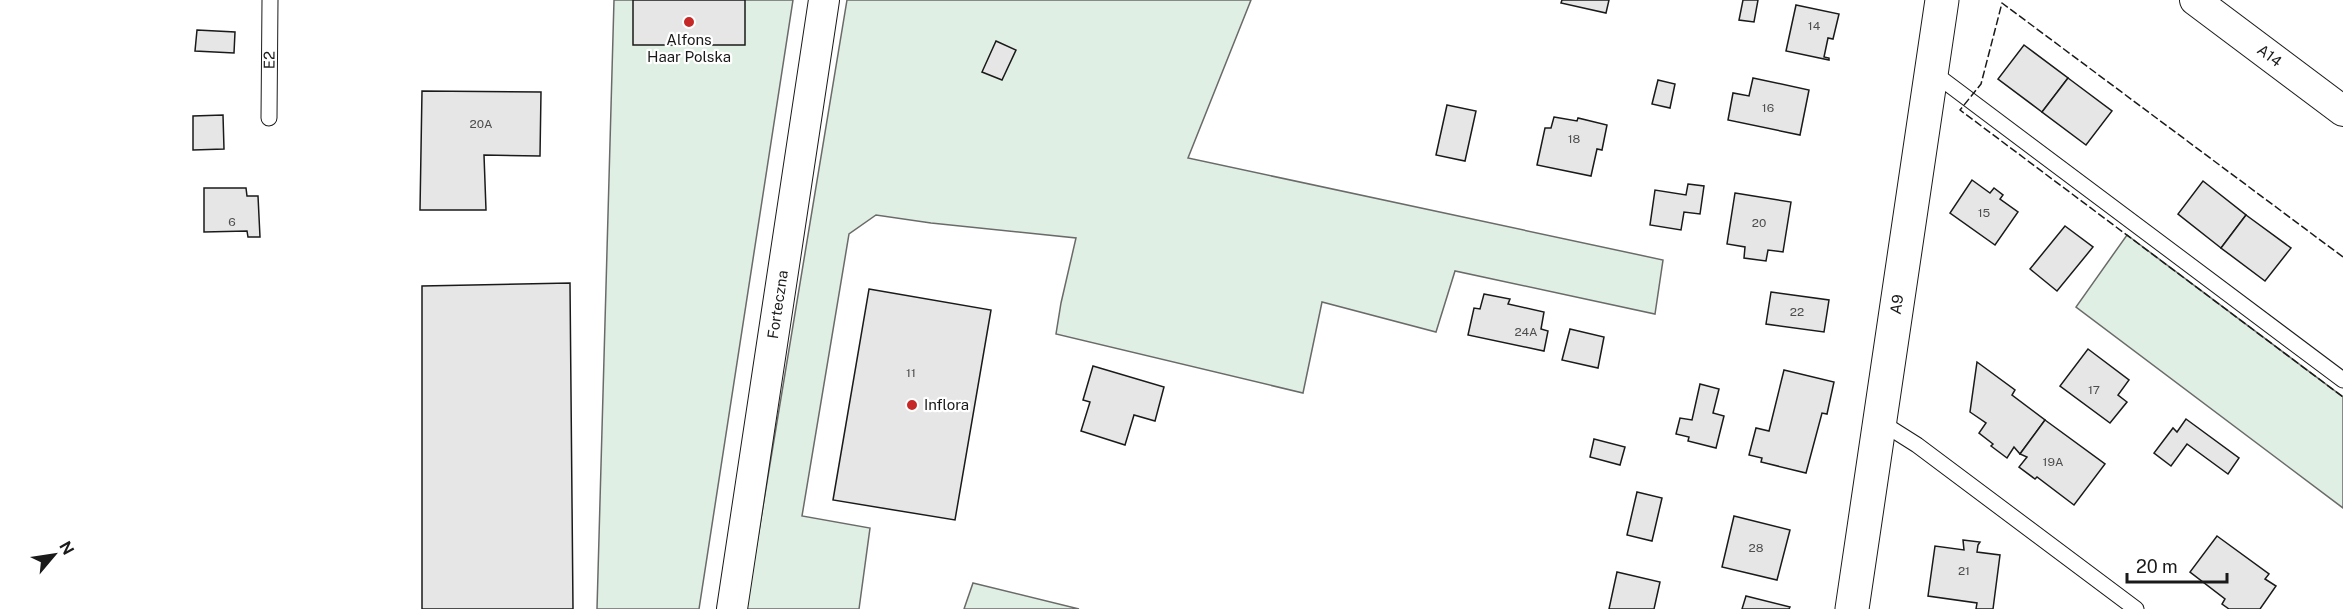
<svg xmlns="http://www.w3.org/2000/svg" width="2343" height="609" viewBox="0 0 2343 609" font-family="'Public Sans',sans-serif">
	<style>
		.green { fill: #e0efe3; stroke: #6a6a6a; stroke-width: 1.5 }
		.building { fill: #e6e6e6; stroke: #1a1a1a; stroke-width: 1.5 }
		.lines { fill: none; stroke-linecap: round; stroke-linejoin: round }
		.service-casing { stroke: #1a1a1a; stroke-width: 17 }
		.minor-casing { stroke: #1a1a1a; stroke-width: 32 }
		.tertiary-casing { stroke: #1a1a1a; stroke-width: 35 }
		.service { stroke: #fff; stroke-width: 15 }
		.minor { stroke: #fff; stroke-width: 30 }
		.tertiary { stroke: #fff; stroke-width: 33 }
		.fence { stroke: #1a1a1a; stroke-width: 1.5; stroke-dasharray: 8 3; stroke-linecap: butt }
		.poi-dot { fill: #c62828; stroke: #fff; stroke-width: 2 }
		.labels { text-anchor: middle; stroke-width: 4.5; stroke-linejoin: round; paint-order: stroke }
		.number-label { font-size: 12px; fill: #4d4d4d }
		.poi-label { font-size: 15px; fill: #1a1a1a; stroke: #fff }
		.street-label { font-size: 15px; fill: #1a1a1a; stroke: #fff }
	</style>
	<rect width="100%" height="100%" fill="#fff"/>
	<g class="green">
		<polygon points="614,0 793,0 699,609 597,609"/>
		<polygon points="847,0 1251,0 1188,158 1663,260 1655,314 1455,271 1436,332 1322,302 1303,393 1056,334 1061,303 1076,238 931,223 876,215 849,234 802,516 870,528 859,609 746,609"/>
		<polygon points="2127,235 2343,397 2343,508 2076,307"/>
		<polygon points="973,583 1079,609 964,609"/>
	</g>
	<g class="building">
		<rect x="633" y="0" width="112" height="45"/>
		<polygon points="1562,0 1609,0 1606,13 1561,3"/>
		<polygon points="1743,0 1758,0 1754,22 1739,20"/>
		<polygon points="1796,5 1839,14 1833,39 1828,38 1824,57 1829,58 1829,60 1786,51"/>
		<polygon points="197,30 235,32 234,53 195,51"/>
		<polygon points="996,41 1016,50 1002,80 982,72"/>
		<polygon points="2024,45 2068,78 2042,112 1998,79"/>
		<polygon points="1753,78 1809,90 1800,135 1728,120 1733,93 1749,96"/>
		<polygon points="2068,78 2112,111 2086,145 2042,112"/>
		<polygon points="1658,80 1675,84 1670,108 1652,104"/>
		<polygon points="422,91 541,92 540,156 484,155 486,210 420,210"/>
		<polygon points="1447,105 1476,111 1465,161 1436,155"/>
		<polygon points="223,115 224,149 193,150 193,116"/>
		<polygon points="1554,117 1577,121 1578,118 1607,125 1602,150 1597,149 1591,176 1537,165 1545,128 1551,128"/>
		<polygon points="1972,180 1990,193 1994,188 2003,195 2000,199 2018,212 1995,245 1950,213"/>
		<polygon points="2203,181 2246,215 2221,248 2178,214"/>
		<polygon points="1688,184 1704,186 1700,214 1684,212 1681,230 1650,225 1655,190 1686,195"/>
		<polygon points="204,188 246,188 247,196 258,196 260,237 248,237 247,231 204,232"/>
		<polygon points="1735,193 1791,202 1783,252 1768,250 1766,261 1744,258 1745,247 1727,244"/>
		<polygon points="2246,215 2291,248 2265,281 2221,248"/>
		<polygon points="2065,226 2093,247 2057,291 2030,269"/>
		<polygon points="570,283 573,609 422,609 422,286"/>
		<polygon points="869,289 991,310 955,520 833,500"/>
		<polygon points="1771,292 1829,300 1824,332 1766,324"/>
		<polygon points="1484,294 1510,299 1508,304 1544,312 1541,329 1548,331 1544,351 1468,335 1474,308 1480,309"/>
		<polygon points="1570,329 1604,337 1598,368 1562,360"/>
		<polygon points="2088,349 2129,380 2118,395 2127,402 2110,423 2060,386"/>
		<polygon points="1977,362 2015,390 2012,395 2045,420 2020,454 2014,447 2007,458 1991,446 1993,444 1979,433 1986,423 1970,412"/>
		<polygon points="1093,366 1164,387 1155,421 1134,415 1125,445 1081,431 1090,402 1083,400"/>
		<polygon points="1784,370 1834,382 1827,414 1822,413 1806,473 1761,462 1762,458 1749,455 1756,428 1769,431"/>
		<polygon points="1700,384 1719,389 1713,413 1724,416 1716,448 1688,441 1689,437 1676,434 1680,418 1692,420"/>
		<polygon points="2186,419 2239,458 2228,474 2187,444 2171,466 2154,453 2173,428 2177,432"/>
		<polygon points="2045,420 2105,464 2074,505 2037,477 2035,479 2019,467 2027,457 2020,454"/>
		<polygon points="1594,439 1625,447 1620,465 1590,457"/>
		<polygon points="1637,492 1662,498 1652,541 1627,535"/>
		<polygon points="1734,516 1790,530 1777,580 1722,567"/>
		<polygon points="2217,536 2269,574 2265,579 2276,586 2260,609 2229,609 2222,604 2225,599 2190,572"/>
		<polygon points="1963,540 1980,542 1978,545 1977,552 2000,555 1993,609 1976,609 1977,603 1928,596 1935,546 1964,550"/>
		<polygon points="1617,572 1660,582 1654,609 1609,609"/>
		<polygon points="1746,596 1790,607 1789,609 1742,609"/>
	</g>
	<g class="lines">
		<defs>
			<g id="service">
				<polyline points="1931,71 2343,380"/>
				<path id="s1" d="M269,118L270,0"/>
				<polyline points="1879,421 1917,445 2136,609"/>
			</g>
			<g id="minor">
				<path id="s2" d="M2195,0L2343,111"/>
				<path id="s3" d="M732,609L824,0"/>
			</g>
			<g id="tertiary">
				<path id="s4" d="M1852,609L1942,0"/>
			</g>
		</defs>
		<use href="#service" class="service-casing"/>
		<use href="#minor" class="minor-casing"/>
		<use href="#tertiary" class="tertiary-casing"/>
		<use href="#service" class="service"/>
		<use href="#minor" class="minor"/>
		<use href="#tertiary" class="tertiary"/>
		<polyline class="fence" points="2343,257 2002,3 1981,84 1960,110 2343,397"/>
	</g>
	<g class="poi-dot">
		<circle cx="689" cy="22" r="6"/>
		<circle cx="912" cy="405" r="6"/>
	</g>
	<g class="labels">
		<g class="number-label">
			<text x="1814" y="30">14</text>
			<text x="1768" y="112">16</text>
			<text x="481" y="128">20A</text>
			<text x="1574" y="143">18</text>
			<text x="1984" y="217">15</text>
			<text x="232" y="226">6</text>
			<text x="1759" y="227">20</text>
			<text x="1797" y="316">22</text>
			<text x="1526" y="336">24A</text>
			<text x="911" y="377">11</text>
			<text x="2094" y="394">17</text>
			<text x="2053" y="466">19A</text>
			<text x="1756" y="552">28</text>
			<text x="1964" y="575">21</text>
		</g>
		<g class="poi-label">
			<text x="689" y="45">Alfons<tspan x="689" dy="17">Haar Polska</tspan></text>
			<text x="924" y="410" text-anchor="start">Inflora</text>
		</g>
		<g class="street-label">
			<text dy="5" stroke="none"><textPath href="#s2" startOffset="93">A14</textPath></text>
			<text dy="5" stroke="none"><textPath href="#s1" startOffset="58">E2</textPath></text>
			<text dy="5" stroke="none"><textPath href="#s3" startOffset="308">Forteczna</textPath></text>
			<text dy="5" stroke="none"><textPath href="#s4" startOffset="308">A9</textPath></text>
		</g>
	</g>
	<g transform="translate(54 555) rotate(61)" stroke="#ffffff" stroke-width="4.5" paint-order="stroke">
	<path d="M0-4.5L10 22L0 15L-10 22Z" fill="#1a1a1a"/>
	<text y="-9" font-size="16" font-weight="bold" text-anchor="middle" fill="#1a1a1a">N</text>
	</g>
	<path d="M2127 573v9h100v-9" fill="none" stroke="#1a1a1a" stroke-width="3"/>
	<text x="2136" y="573" font-size="18" fill="#1a1a1a" stroke="#ffffff" stroke-width="4.5" paint-order="stroke">20 m</text>
</svg>
